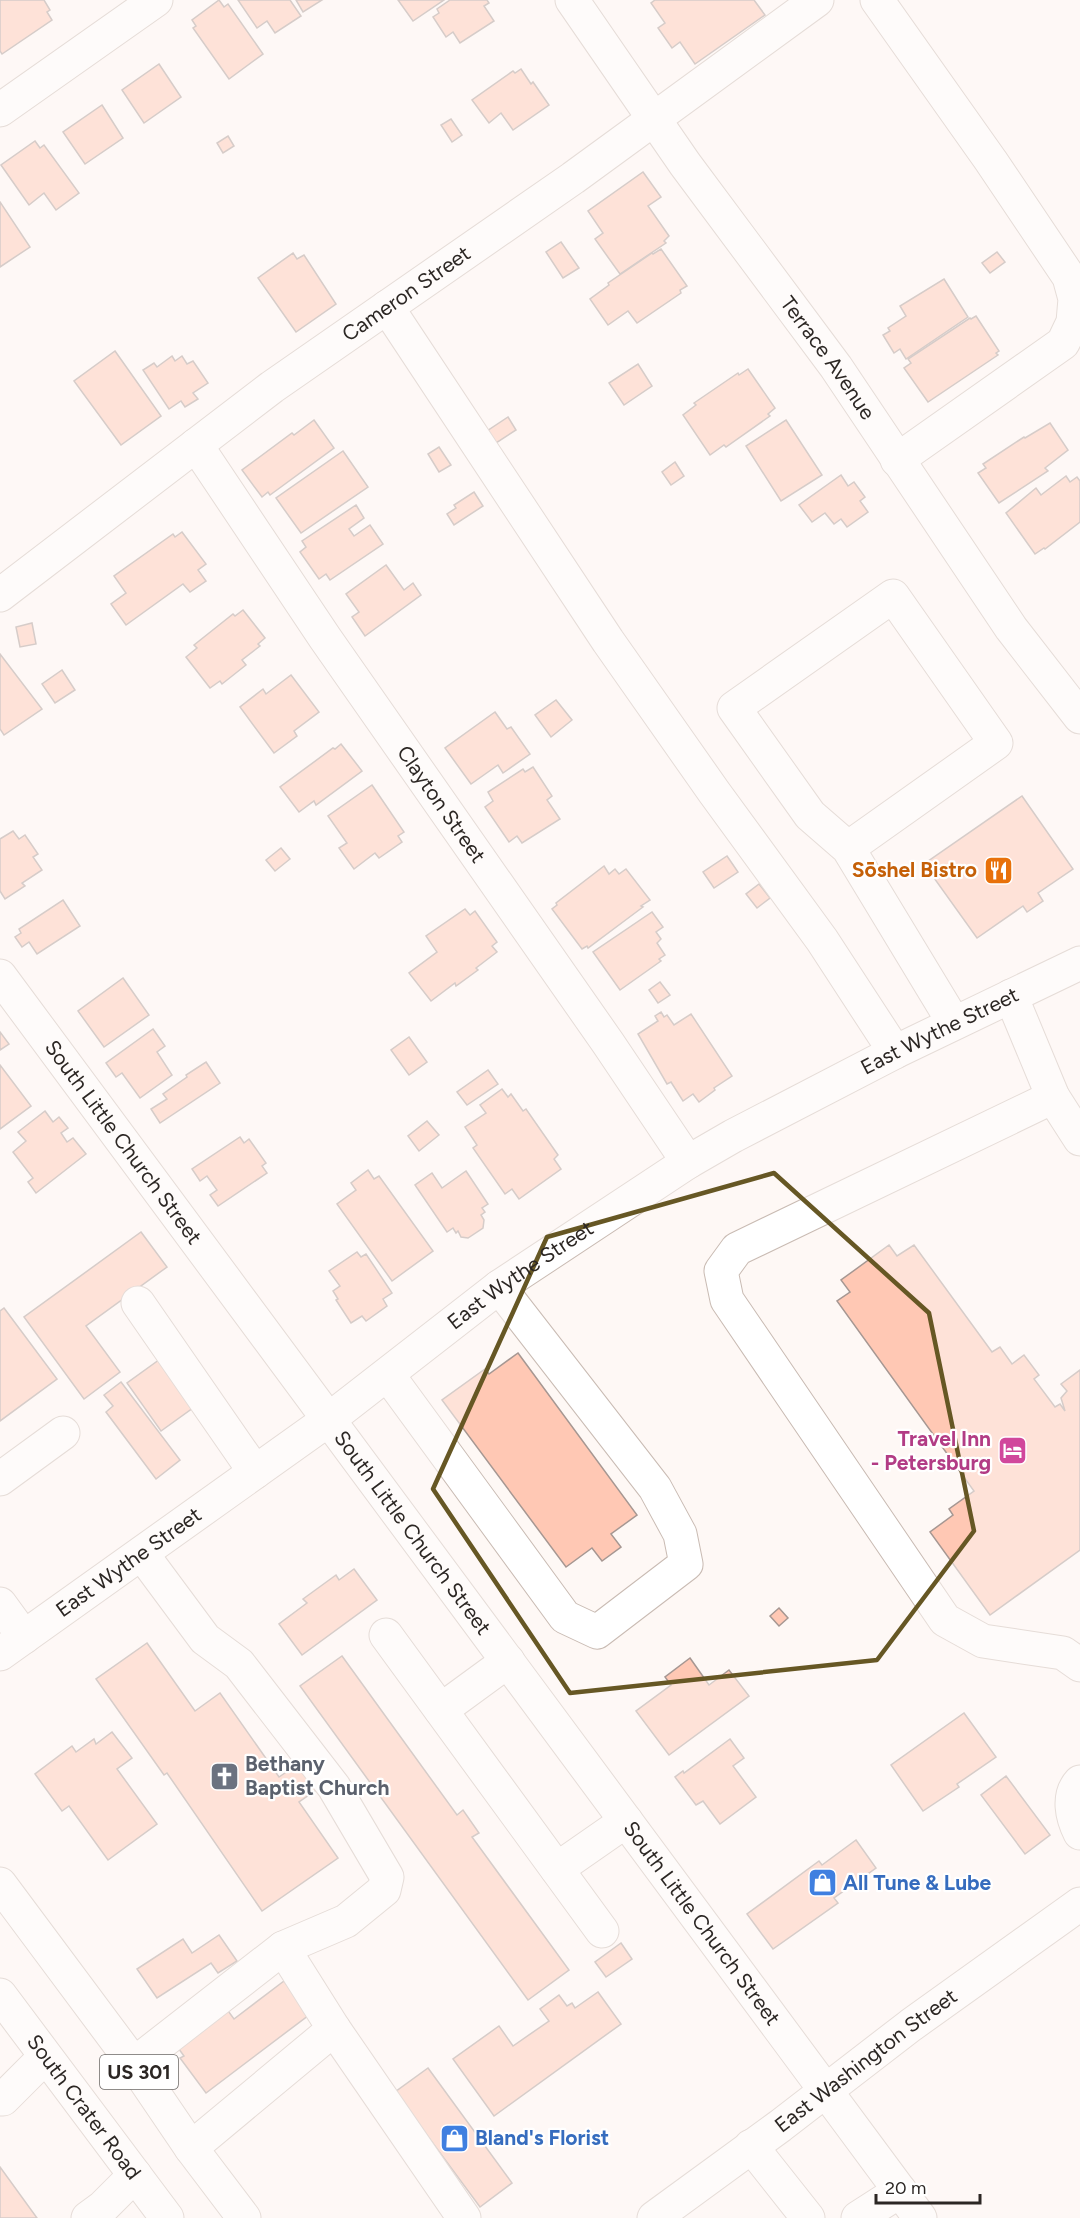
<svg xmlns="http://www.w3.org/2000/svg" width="1080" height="2218" viewBox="0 0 1080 2218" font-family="Figtree,sans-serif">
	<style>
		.building { fill: #ffc8b4; stroke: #a69792; stroke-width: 1.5 }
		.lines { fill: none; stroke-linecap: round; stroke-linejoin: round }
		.minor-casing { stroke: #c9bbb3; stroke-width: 35 }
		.major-casing { stroke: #c9bbb3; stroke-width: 35 }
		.highway-casing { stroke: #c9bbb3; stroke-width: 35 }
		.minor { stroke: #fff; stroke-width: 33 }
		.major { stroke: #fff; stroke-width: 33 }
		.highway { stroke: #fff; stroke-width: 33 }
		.marked { fill: none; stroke: #665724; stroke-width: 4.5; stroke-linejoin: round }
		.labels { text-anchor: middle; stroke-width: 4.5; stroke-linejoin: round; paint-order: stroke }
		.shield { fill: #fff; stroke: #6b6866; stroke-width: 1.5 }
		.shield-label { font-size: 20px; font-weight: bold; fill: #2c2724 }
		.street-label { font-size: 21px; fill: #2c2724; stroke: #fff }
		.food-label { font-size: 21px; font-weight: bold; fill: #c56008; stroke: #fff; text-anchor: end }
		.hotel-label { font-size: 21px; font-weight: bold; fill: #b23c85; stroke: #fff; text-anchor: end }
		.worship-label { font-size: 21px; font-weight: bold; fill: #5b616d; stroke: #fff; text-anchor: start }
		.shop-label { font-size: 21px; font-weight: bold; fill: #366cbe; stroke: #fff; text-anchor: start }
	</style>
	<rect width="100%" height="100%" fill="#fef8f5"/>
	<g class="building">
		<polygon points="0,0 44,0 50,10 47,12 52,20 2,54 0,51"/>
		<polygon points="219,0 224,7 228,4 263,54 229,79 193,28 196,26 192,20"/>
		<polygon points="238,0 290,0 301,16 275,33 267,21 257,28"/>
		<polygon points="296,0 322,0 303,12"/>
		<polygon points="398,0 444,0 413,21"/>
		<polygon points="450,0 487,0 489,3 484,6 494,21 460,43 453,32 446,37 433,17 439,13 437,9"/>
		<polygon points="655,0 754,0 765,15 695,64 680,42 672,48 658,28 665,23 651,3"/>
		<polygon points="159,64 181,97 144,123 122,90"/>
		<polygon points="521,69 531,84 533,82 549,105 513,130 501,113 489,123 472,100 513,71 515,73"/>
		<polygon points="102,105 123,138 85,164 63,132"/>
		<polygon points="451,119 462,135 452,142 441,125"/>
		<polygon points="228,136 234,146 223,153 217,143"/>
		<polygon points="35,141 40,148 44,145 79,193 56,210 44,193 29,205 1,165"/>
		<polygon points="643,172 661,197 648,206 669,236 664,241 666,243 620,274 595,239 603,233 588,211"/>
		<polygon points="0,202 30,247 0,267"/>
		<polygon points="561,242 579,268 563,278 546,252"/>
		<polygon points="661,249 687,286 680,290 681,293 637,323 628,311 608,325 590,299 609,285 608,283 652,253 653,254"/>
		<polygon points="997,252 1005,262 990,273 982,263"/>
		<polygon points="293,253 297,259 304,255 336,304 296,332 258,278"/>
		<polygon points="944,279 968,317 906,359 900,349 894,353 883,335 890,331 888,328 906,316 900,306"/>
		<polygon points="976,316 999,351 996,353 998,355 928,402 904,368 911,363 908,359 970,318 971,319"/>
		<polygon points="115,351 161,416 121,445 74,381"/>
		<polygon points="172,356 175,361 182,356 187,364 193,361 208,383 193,393 198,399 185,407 181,401 169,409 143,370 154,363 157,367"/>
		<polygon points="638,364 652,386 624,405 609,383"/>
		<polygon points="748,369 775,408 768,414 770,416 726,447 724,445 710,455 683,415 696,405 694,403 738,373 739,375"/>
		<polygon points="508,417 516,430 493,445 484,433"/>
		<polygon points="314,420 334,448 270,495 268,492 262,497 242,470 292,433 294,435"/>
		<polygon points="786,420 822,475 781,501 746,446"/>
		<polygon points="1050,423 1068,450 1045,468 1048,471 999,503 978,473 986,468 983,464 1024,437 1025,438"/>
		<polygon points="439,447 451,465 439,472 428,454"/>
		<polygon points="343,451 368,487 301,533 276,498"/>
		<polygon points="675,462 684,476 671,485 662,472"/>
		<polygon points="841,475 848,486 854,482 865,497 860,501 868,512 847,527 841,519 834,524 825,513 812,522 799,505"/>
		<polygon points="1066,476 1070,482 1077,477 1080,481 1080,522 1045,549 1044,548 1035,554 1006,513 1036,488 1041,495"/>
		<polygon points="474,492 483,506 454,525 447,514 456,508 454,505"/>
		<polygon points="356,505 364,518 349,529 354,536 370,525 383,544 330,580 326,574 319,579 300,552 306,547 302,541"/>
		<polygon points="182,532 206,564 198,570 206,581 190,592 183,584 126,625 111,604 126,593 114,576 173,534 175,537"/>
		<polygon points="386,565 404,590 413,583 421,595 365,636 352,617 359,612 346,594"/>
		<polygon points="243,610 265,638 258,644 260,646 242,660 246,665 222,684 220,681 210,688 186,657 197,648 194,645 233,614 235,616"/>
		<polygon points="32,623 36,644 20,647 16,627"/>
		<polygon points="0,654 42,709 4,735 0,729"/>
		<polygon points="62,670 75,690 55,703 42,684"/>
		<polygon points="291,675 319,712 294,731 297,736 274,753 240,707 263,689 266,694"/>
		<polygon points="556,700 572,720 551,737 535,715"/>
		<polygon points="495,712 507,729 511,727 530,754 503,773 498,765 471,784 445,748"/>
		<polygon points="341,744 362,771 316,805 314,801 299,812 280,787 333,748 335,749"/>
		<polygon points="533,767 552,796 547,800 560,819 522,843 517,836 509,842 485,807 493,801 488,792 523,769 525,772"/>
		<polygon points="372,785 404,832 398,836 402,842 379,858 375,853 354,869 339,848 347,843 328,816"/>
		<polygon points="1022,796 1073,869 1038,893 1043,901 1027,912 1023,906 977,938 924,864"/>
		<polygon points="13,831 19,839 25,835 38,854 33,857 42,870 22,883 25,886 5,899 0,891 0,839"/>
		<polygon points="281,848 290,859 275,871 266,860"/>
		<polygon points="727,856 738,872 714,888 703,872"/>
		<polygon points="604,866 609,874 615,869 619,874 626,869 650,900 641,906 643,907 588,948 587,946 582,949 552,909 557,905 556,903"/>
		<polygon points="759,884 770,898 757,908 746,894"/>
		<polygon points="63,900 80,926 37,954 29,942 22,947 15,937 21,933 19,929"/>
		<polygon points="465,909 470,915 475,911 497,942 492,946 497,952 476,968 478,970 456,986 455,983 431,1001 409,973 437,952 426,936"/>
		<polygon points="652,912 663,927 656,932 661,939 657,943 665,955 659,959 661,961 620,990 593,952"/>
		<polygon points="123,978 149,1015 104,1047 78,1011"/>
		<polygon points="660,982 670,995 658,1003 649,990"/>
		<polygon points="661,1012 664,1017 667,1015 674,1025 691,1014 732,1076 714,1088 715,1090 699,1102 693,1094 683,1101 671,1082 667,1084 638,1034 658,1021 655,1016"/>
		<polygon points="153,1029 165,1046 157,1052 172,1075 140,1098 122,1073 116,1077 106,1063"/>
		<polygon points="0,1032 9,1044 0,1050"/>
		<polygon points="409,1037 427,1062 409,1075 391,1050"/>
		<polygon points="206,1062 220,1083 160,1123 151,1109 167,1099 163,1094 187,1077 186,1075"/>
		<polygon points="0,1065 31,1106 0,1129"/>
		<polygon points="488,1070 498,1084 467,1105 457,1092"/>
		<polygon points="502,1089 508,1097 511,1094 523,1111 526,1109 558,1155 554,1159 561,1169 519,1199 512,1189 505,1194 473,1148 477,1145 465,1127 486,1113 480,1105"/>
		<polygon points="45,1111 53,1122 59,1117 68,1128 61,1133 67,1142 73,1138 86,1154 36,1193 28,1182 33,1178 13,1152 26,1141 18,1132"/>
		<polygon points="427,1121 439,1135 419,1151 408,1136"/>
		<polygon points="240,1137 244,1143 249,1139 266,1163 262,1166 267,1173 218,1206 210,1195 217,1190 207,1176 200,1181 192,1169"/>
		<polygon points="368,1170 374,1179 379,1176 433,1251 392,1281 337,1204 356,1190 351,1183"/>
		<polygon points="466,1171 488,1204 482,1208 485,1212 481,1215 484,1220 483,1228 468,1238 461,1237 458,1231 456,1233 453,1228 447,1232 415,1185 432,1173 442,1188"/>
		<polygon points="141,1232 167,1267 86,1326 120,1372 84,1399 24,1317"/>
		<polygon points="889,1245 897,1256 914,1245 992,1352 1000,1347 1012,1364 1024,1355 1039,1375 1034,1379 1055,1407 1060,1404 1065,1411 1061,1398 1067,1391 1061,1384 1080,1370 1080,1550 990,1615 930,1532 953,1515 949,1509 974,1491 837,1301 850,1292 841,1280"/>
		<polygon points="357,1252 361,1257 366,1254 392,1293 383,1299 387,1306 366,1321 362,1316 351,1323 336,1300 338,1299 333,1291 340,1286 329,1271"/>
		<polygon points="4,1308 57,1379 0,1421 0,1311"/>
		<polygon points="518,1353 637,1515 611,1534 621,1547 602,1561 592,1548 566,1567 442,1400 485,1369 489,1374"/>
		<polygon points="163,1357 197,1405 161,1431 127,1383"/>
		<polygon points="121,1382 180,1460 156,1479 106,1412 113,1406 104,1395"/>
		<polygon points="354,1569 377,1600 302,1655 279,1624 307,1603 303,1599 336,1575 339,1580"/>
		<polygon points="779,1608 788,1618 779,1626 770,1616"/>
		<polygon points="147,1643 195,1711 220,1693 279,1777 304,1760 322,1786 299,1802 338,1858 262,1911 167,1773 164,1775 96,1679"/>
		<polygon points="342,1656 457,1815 463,1810 479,1833 472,1837 569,1970 528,2000 300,1686"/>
		<polygon points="690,1658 709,1685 729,1670 749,1696 669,1755 636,1711 671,1685 665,1677"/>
		<polygon points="964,1713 996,1757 957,1784 959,1787 923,1811 891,1765"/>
		<polygon points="112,1732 132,1758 117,1769 157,1824 108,1860 69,1806 62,1811 35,1774 72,1746 76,1752 94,1739 96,1744"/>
		<polygon points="730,1739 744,1758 733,1766 756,1797 720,1824 703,1801 696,1805 675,1777 683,1771 684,1773"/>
		<polygon points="1006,1776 1050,1835 1025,1854 981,1795"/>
		<polygon points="856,1840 876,1868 834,1898 838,1903 773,1949 747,1914 819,1861 822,1865"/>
		<polygon points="219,1935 237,1961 218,1973 211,1963 157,1998 137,1969 183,1939 192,1953"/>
		<polygon points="621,1943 632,1959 606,1977 595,1962"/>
		<polygon points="284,1981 309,2015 206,2093 180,2058 184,2056 173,2041 223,2004 234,2019"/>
		<polygon points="598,1992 621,2024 494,2116 453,2059 499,2026 513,2046 549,2021 540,2009 559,1995 567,2006 572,2003 575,2008"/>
		<polygon points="428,2068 512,2183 480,2207 395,2092"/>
		<polygon points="0,2167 37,2218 0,2218"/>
	</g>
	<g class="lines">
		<defs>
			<g id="minor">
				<path id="s1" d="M572,0L685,164L836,367L1011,628L1080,717"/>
				<polyline points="877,0 991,161 1069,277 1075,299 1073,322 1063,343 897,460"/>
				<polyline points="0,110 156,0"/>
				<polyline points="387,307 608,641 714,792 822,940 895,1052"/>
				<path id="s2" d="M196,445L325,638L608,1043L688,1162"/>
				<path id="s3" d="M0,595L272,387L573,178L817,0"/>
				<polyline points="848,848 810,815 734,708 893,596 996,743 848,848 954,1023"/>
				<path id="s4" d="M0,976L920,2218"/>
				<polyline points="1011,996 1053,1097 1080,1139"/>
				<polyline points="1053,1097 737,1249 721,1271 727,1300 945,1620 983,1641 1063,1653 1080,1665"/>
				<polyline points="138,1303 255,1472"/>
				<polyline points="388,1375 565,1617 597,1632 686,1564 680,1534 655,1488 499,1287"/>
				<polyline points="0,1479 63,1433"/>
				<polyline points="0,1604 24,1637"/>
				<polyline points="386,1635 602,1931"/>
				<polyline points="441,1710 508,1661"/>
				<path d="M1080,1782C1067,1796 1072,1817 1080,1833"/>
				<polyline points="557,1869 626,1821"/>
				<polyline points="334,2029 464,2218"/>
				<polyline points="134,2064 283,1948 346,1921 384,1890 387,1877 334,1787 239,1664 205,1639 142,1554"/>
				<polyline points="0,2099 3,2099 45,2057"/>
				<polyline points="751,2146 808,2218"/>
				<polyline points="191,2148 334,2029 283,1948"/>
				<polyline points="88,2218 103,2207 135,2175"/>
				<polyline points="858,2218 900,2191"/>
			</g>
			<g id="major">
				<polyline points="0,1884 134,2064 191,2148 244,2218"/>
				<path id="s5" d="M0,1995L167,2218"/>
			</g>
			<g id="highway">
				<path id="s6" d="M0,1654L328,1420L499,1287L688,1162L733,1136L895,1052L1080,963"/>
				<path id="s7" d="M654,2218L780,2126L911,2025L1080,1904"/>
			</g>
		</defs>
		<use href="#minor" class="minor-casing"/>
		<use href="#major" class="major-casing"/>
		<use href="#highway" class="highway-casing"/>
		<use href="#minor" class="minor"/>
		<use href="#major" class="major"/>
		<use href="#highway" class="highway"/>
	</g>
	<path d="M0 0H1080V2218H0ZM774,1173L929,1313L974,1531L877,1660L570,1693L433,1489L547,1237Z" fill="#fef8f5" fill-opacity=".55" fill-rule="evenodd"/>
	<path class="marked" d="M774,1173L929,1313L974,1531L877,1660L570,1693L433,1489L547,1237Z"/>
	<defs>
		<symbol id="restaurant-square" viewBox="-11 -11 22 22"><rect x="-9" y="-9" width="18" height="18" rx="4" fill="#e8710a" stroke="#fff"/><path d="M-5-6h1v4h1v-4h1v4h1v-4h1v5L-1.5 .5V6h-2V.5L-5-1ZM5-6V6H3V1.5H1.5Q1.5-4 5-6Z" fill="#fff"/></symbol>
		<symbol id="hotel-square" viewBox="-11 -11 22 22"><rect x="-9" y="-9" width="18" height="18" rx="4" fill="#d1479c" stroke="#fff"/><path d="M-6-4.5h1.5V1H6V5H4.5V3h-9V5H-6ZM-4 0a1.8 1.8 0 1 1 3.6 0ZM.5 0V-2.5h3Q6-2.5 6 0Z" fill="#fff"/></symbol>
		<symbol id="church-square" viewBox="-11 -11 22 22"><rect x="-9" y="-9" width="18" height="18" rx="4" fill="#6b7280" stroke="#fff"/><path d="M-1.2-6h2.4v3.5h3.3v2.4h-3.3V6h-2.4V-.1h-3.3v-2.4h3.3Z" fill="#fff"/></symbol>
		<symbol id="shop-square" viewBox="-11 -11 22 22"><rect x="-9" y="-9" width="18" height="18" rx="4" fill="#3f7fe0" stroke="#fff"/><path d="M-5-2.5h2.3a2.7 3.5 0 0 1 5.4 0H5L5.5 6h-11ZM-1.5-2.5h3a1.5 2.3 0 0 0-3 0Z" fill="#fff"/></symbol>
	</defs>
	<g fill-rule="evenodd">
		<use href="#restaurant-square" x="982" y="854" width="33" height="33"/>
		<use href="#hotel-square" x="996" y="1434" width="33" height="33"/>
		<use href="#church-square" x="208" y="1760" width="33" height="33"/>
		<use href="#shop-square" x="806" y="1866" width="33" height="33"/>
		<use href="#shop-square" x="438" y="2122" width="33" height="33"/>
	</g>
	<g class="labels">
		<rect class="shield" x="100" y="2055" width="78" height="34" rx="4.5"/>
		<g class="shield-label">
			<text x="139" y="2079">US 301</text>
		</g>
		<g class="street-label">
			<text dy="7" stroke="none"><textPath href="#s3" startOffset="506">Cameron Street</textPath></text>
			<text dy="7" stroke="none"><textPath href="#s1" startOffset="440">Terrace Avenue</textPath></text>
			<text dy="7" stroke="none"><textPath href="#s2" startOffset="435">Clayton Street</textPath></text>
			<text dy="7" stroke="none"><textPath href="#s6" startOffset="1130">East Wythe Street</textPath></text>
			<text dy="7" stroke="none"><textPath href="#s4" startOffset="207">South Little Church Street</textPath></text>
			<text dy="7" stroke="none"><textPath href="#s6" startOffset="644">East Wythe Street</textPath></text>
			<text dy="7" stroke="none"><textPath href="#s4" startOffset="693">South Little Church Street</textPath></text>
			<text dy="7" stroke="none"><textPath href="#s6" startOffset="158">East Wythe Street</textPath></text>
			<text dy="7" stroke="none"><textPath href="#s4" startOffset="1179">South Little Church Street</textPath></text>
			<text dy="7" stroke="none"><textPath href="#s7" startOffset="264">East Washington Street</textPath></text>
			<text dy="7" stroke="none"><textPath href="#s5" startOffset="140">South Crater Road</textPath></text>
		</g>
		<g class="food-label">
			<text x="977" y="877">Sōshel Bistro</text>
		</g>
		<g class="hotel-label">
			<text x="991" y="1446">Travel Inn<tspan x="991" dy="24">- Petersburg</tspan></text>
		</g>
		<g class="worship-label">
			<text x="245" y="1771">Bethany<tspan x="245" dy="24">Baptist Church</tspan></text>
		</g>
		<g class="shop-label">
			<text x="843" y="1890">All Tune &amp; Lube</text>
			<text x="475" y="2145">Bland's Florist</text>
		</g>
	</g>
	<path d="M876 2194v9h104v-9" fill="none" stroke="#2c2724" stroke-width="3"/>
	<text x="885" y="2194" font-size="18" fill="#2c2724" stroke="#ffffff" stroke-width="4.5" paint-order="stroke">20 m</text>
</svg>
